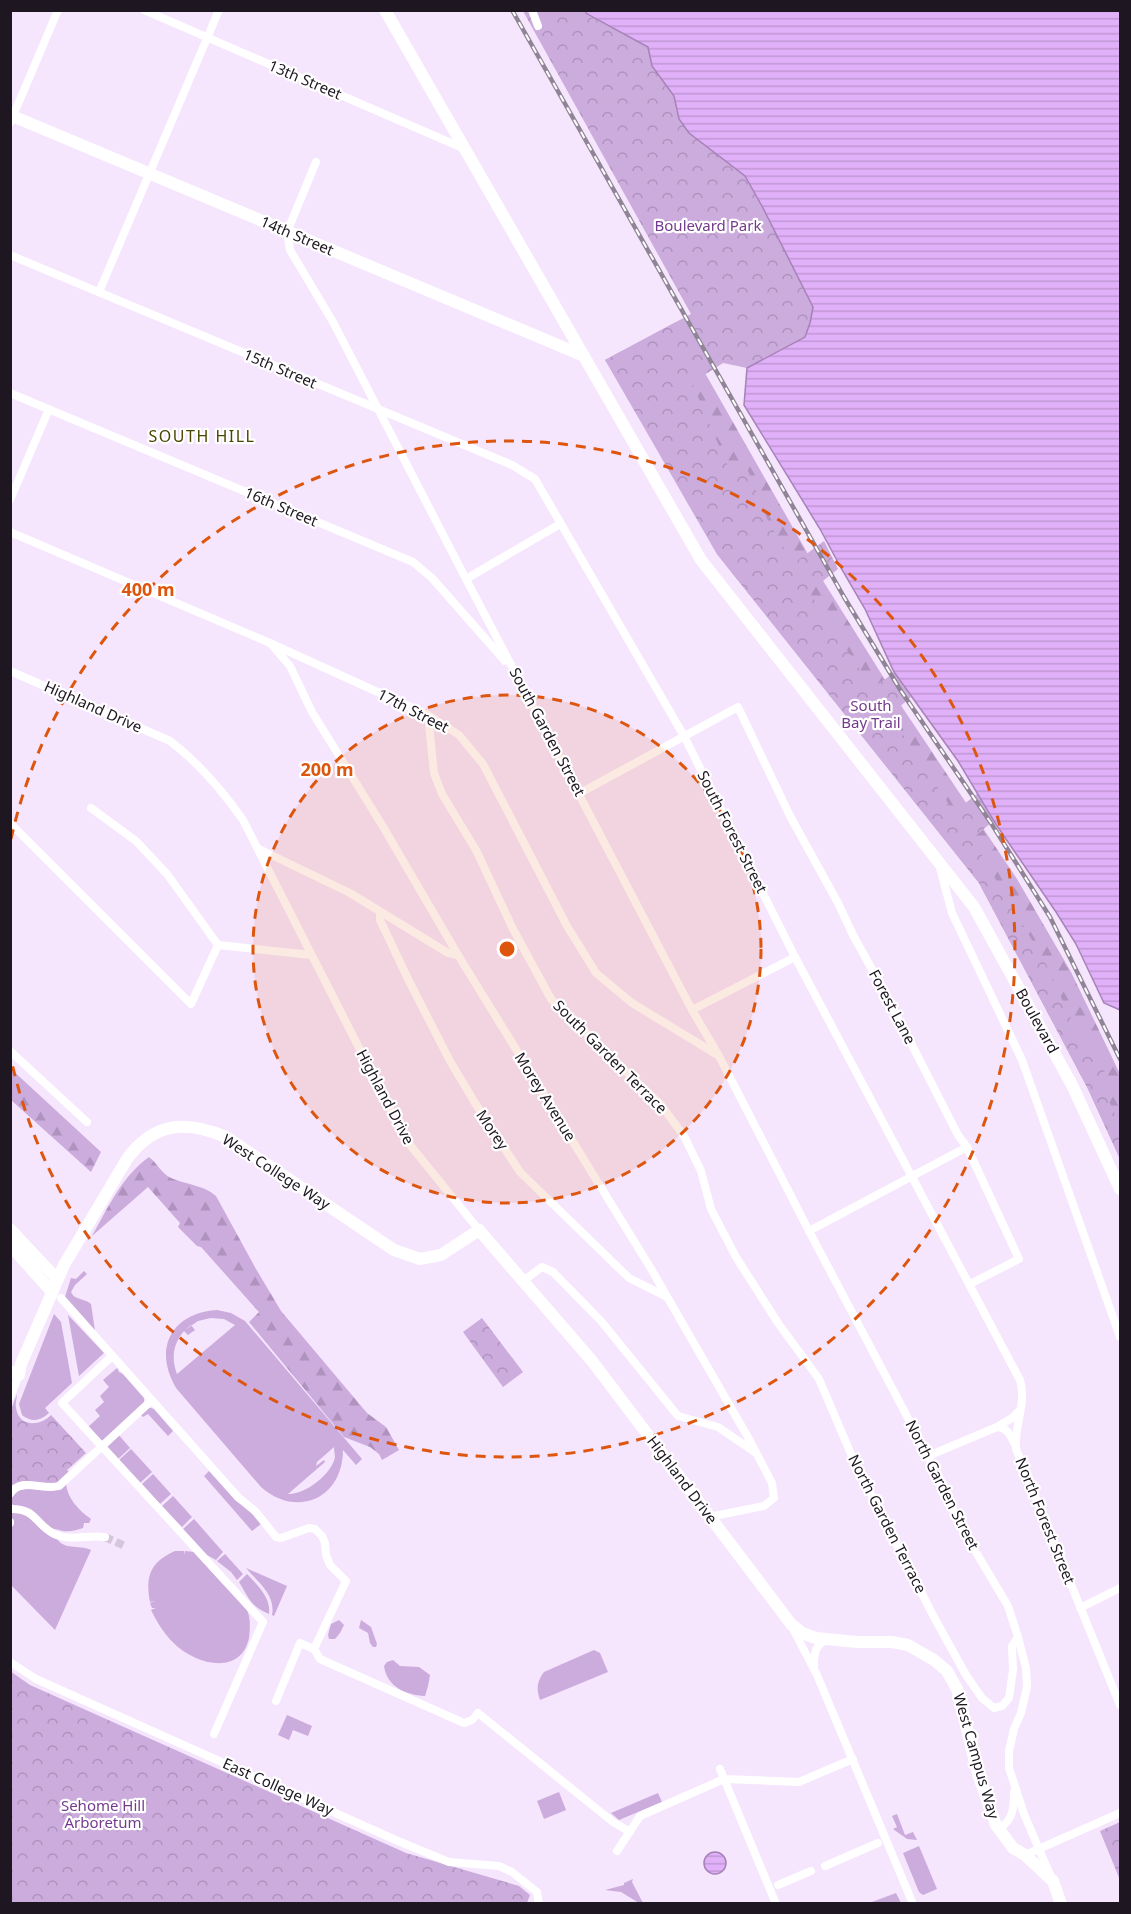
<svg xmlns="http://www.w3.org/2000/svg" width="1131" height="1914" viewBox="0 0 1131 1914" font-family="'Noto Sans',sans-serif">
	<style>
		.green { fill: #ccabdd; fill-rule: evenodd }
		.forest { fill: url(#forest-firs) }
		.park { fill: url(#park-crowns) }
		.water { fill: url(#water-rules); stroke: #a682b8; stroke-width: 1.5 }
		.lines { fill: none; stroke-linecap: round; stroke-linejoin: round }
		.street-tunnel { stroke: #d5c6dc; stroke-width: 8; stroke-dasharray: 8 4; stroke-linecap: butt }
		.street { stroke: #fff; stroke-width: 8 }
		.secondary { stroke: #fff; stroke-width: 12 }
		.rail-casing { stroke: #908596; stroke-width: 4.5 }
		.rail { stroke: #fff; stroke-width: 2; stroke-dasharray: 7; stroke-linecap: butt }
		.ring { fill: none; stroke: #de560d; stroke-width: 3; stroke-dasharray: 10 8 }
		.labels { text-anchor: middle; stroke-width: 4.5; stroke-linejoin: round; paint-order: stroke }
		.street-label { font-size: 15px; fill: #1e1721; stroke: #fff }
		.park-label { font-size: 15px; fill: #743a8d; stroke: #fff }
		.neighbourhood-label { font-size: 16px; letter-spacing: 1.5px; fill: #4a4501; stroke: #fff }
		.centre { fill: #de560d; stroke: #fff; stroke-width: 3 }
		.ring-label { font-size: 18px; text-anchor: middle; font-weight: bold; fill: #de560d; stroke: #fff; stroke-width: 4.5; stroke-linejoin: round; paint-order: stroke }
	</style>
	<defs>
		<pattern id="forest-firs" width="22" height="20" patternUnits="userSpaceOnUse" patternTransform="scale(1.5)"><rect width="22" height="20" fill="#ccabdd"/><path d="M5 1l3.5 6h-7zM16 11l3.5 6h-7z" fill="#af92bd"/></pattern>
		<pattern id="park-crowns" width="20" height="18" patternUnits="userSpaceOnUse" patternTransform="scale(1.5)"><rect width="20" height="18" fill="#ccabdd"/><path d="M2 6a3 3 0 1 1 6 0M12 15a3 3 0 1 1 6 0" fill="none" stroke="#af92bd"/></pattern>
		<pattern id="water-rules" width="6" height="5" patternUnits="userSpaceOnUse" patternTransform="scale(1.5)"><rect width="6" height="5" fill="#e0b0f8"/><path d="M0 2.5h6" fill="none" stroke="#c097d4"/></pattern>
	</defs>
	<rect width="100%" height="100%" fill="#f5e5fd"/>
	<g class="green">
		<path d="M84,1271L87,1274L75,1285L71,1292C74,1300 84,1298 91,1304L95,1331L65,1297L71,1278L76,1279Z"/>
		<path d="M217,1310L231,1313L245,1321L362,1459L356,1465L343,1450C343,1498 297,1519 261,1487L176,1388C153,1349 171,1313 217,1310ZM211,1318L224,1319L235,1325L177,1374C171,1358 173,1344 184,1331L188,1335L195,1330L191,1325L185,1330L198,1321ZM334,1447C334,1449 335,1455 335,1457C332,1474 305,1495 288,1494L325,1462L324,1460L316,1466L317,1462Z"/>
		<path d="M54,1314L61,1322L72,1383L45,1408L49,1413C40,1421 32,1423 22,1415L19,1404Z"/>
		<polygon points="68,1315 104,1353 79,1376"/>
		<polygon points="117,1368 119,1372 123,1374 144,1398 144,1404 103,1443 88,1427 100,1416 95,1410 104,1402 100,1396 109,1387 103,1380"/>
		<polygon points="148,1407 154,1409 173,1431 168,1436 148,1414 143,1417 140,1414"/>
		<polygon points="118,1434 130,1448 118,1459 106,1446"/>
		<polygon points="131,1449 152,1472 140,1483 119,1460"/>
		<polygon points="209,1471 236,1501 249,1510 261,1524 252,1531 204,1476"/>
		<polygon points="153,1474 171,1494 160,1504 142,1484"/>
		<path d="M66,1483C67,1498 78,1510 91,1519L89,1523H84L83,1528C76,1530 71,1532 63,1531C57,1530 54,1528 48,1528L12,1504V1497L15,1491Z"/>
		<polygon points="173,1496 192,1517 182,1527 162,1506"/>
		<path d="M20,1511L56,1537C63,1551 78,1544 91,1550L55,1630L11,1585L10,1532L12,1513Z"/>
		<polygon points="194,1519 223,1552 216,1560 207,1555 183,1529"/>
		<path d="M175,1551H184V1555L185,1551L194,1552C207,1566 219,1580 232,1593C237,1598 244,1604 247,1610C251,1618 250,1630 249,1638C241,1675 199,1665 178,1647C166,1637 158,1624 151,1610L156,1608H152L150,1603L155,1601L150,1602C145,1575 151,1562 175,1551Z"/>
		<polygon points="225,1554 243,1574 237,1580 231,1572 217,1561"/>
		<path d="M246,1568L287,1586L274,1616L272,1615C276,1595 258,1582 246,1568Z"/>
		<path d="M247,1574C258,1586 271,1597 269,1614C250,1606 249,1598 239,1582Z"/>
		<polygon points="339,1620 344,1625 340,1633 335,1639 329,1639 328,1635 331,1624"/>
		<polygon points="361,1620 371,1627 377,1644 376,1647 373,1647 370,1643 368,1633 359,1628"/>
		<path d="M594,1650L600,1653L608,1672L540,1700C536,1689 537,1681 544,1672Z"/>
		<path d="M393,1660L400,1666L419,1667L430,1675L428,1686L425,1696C406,1695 387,1687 384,1666L387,1662Z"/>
		<polygon points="287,1715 312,1726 308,1736 293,1730 289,1740 278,1735"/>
		<polygon points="559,1792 566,1810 544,1819 537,1801"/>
		<polygon points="658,1793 662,1802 619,1820 611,1813"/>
		<polygon points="897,1814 905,1835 913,1832 917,1840 907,1839 893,1829 897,1827 892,1816"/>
		<polygon points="919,1846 937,1889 923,1895 919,1892 903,1853"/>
		<polygon points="633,1879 632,1882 643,1903 639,1903 621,1892 605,1890 624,1885 624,1883"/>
		<polygon points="896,1893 901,1903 873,1903 872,1902"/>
	</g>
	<g class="forest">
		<polygon points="676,322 825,584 904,710 1017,879 1071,972 1120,1074 1120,1159 1088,1089 979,883 717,554 659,453 674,444 605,360"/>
		<polygon points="10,1068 101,1152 91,1172 11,1100"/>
		<path d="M149,1157C157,1163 161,1173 171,1178C186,1185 202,1184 216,1196L256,1269L281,1311L367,1413L386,1427L399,1450L382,1460L379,1454L370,1447L344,1437L249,1322L259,1312L201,1247L197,1246L178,1227L180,1223L148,1187L92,1236C108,1208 122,1176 149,1157Z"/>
	</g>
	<g class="park">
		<polygon points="523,11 585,11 587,15 648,47 652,66 674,96 677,112 689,133 745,176 763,208 813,307 810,323 805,336 747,368 723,363 692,383 732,476 747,468 769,523 793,564 824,541 838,569 809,592 872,688 894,673 911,697 890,715 954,812 977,794 993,821 972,839 1046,964 1077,1032 1092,1041 1105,1067 1102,1086 1120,1125 1120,1159 1088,1089 979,883 717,554 605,360 691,314"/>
		<polygon points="482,1318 523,1372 503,1387 463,1332"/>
		<path d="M17,1394C17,1397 15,1404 16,1408C19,1428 41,1426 51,1415L86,1453L67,1470L70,1473L60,1483L11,1489V1410Z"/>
		<polygon points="10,1671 30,1685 406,1853 519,1886 530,1895 527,1903 11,1903"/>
		<polygon points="1120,1822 1120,1880 1100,1831"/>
	</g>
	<g class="water">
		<polygon points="585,11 1120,11 1120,1010 1104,1003 1076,944 1056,912 995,823 958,761 894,672 865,609 841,568 820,529 744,405 747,368 805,337 810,323 813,307 763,208 745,176 689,133 679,119 674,96 652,66 648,47 587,14"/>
		<circle cx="715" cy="1863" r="11"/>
	</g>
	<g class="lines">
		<polyline class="street-tunnel" points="105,1537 125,1546"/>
		<g class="street">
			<polyline points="144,10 465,149"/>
			<polyline points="532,10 538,26"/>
			<polyline points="10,123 58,10"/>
			<polyline points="316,162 287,232 290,250 333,322 466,579 692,1010 719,1056 809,1231 928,1456 961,1527 1008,1606 1018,1637 1026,1668 1027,1687 1021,1713 1014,1729 1009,1751 1009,1768 1024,1814 1051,1877"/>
			<path d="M10,255L512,465L535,479L684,736L795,957L1020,1380C1027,1403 1014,1425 1016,1449L1120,1705"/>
			<polyline points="99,292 219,10"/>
			<polyline points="10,393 413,562 432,578 505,661"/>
			<polyline points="10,500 49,409"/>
			<polyline points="10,532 270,643 428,715 459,735 483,764 567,926 596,973 632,1003 716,1054"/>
			<polyline points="466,579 560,524"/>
			<polyline points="270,643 290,666 312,712 382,825 458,955 650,1267 749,1439 772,1483 774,1498 764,1506 709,1517"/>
			<path d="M10,671L170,741C199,763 222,790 243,820L406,1140L479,1230"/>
			<polyline points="428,715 434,773 442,794 476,850 513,929 551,999 661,1105 684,1136 701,1171 711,1209 736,1257 778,1323 819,1379 854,1461 935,1619 966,1675 982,1698 994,1708 1002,1706 1009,1698 1013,1670 1012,1646 1018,1637"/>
			<polyline points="580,793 738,707 790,816 838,903 853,935 890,1002 958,1135 967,1147 1019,1259 970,1284"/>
			<polyline points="91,808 136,841 167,874 218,945 311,955"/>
			<polyline points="10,823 191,1004 218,945"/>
			<polyline points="259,849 350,893 448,953 458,955"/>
			<polyline points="940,868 952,913 1022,1060 1120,1337"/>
			<polyline points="380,913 380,920 409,981 450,1061 475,1103 520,1172 629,1278 667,1297"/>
			<polyline points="692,1010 795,957"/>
			<polyline points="10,1051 87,1122"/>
			<polyline points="809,1231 967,1147"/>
			<polyline points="523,1281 542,1267 553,1272 601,1321 678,1416 718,1427 756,1453"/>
			<polyline points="61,1298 238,1497 256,1512 276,1537 281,1538 309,1528 315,1529 322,1536 325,1543 326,1555 330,1565 346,1581 314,1649 320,1659 464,1723 472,1720 478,1713 613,1822 630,1832"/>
			<polyline points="112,1356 62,1403 263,1622 214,1734"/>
			<polyline points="10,1397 19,1375"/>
			<polyline points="997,1427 1012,1418 1020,1410"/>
			<path d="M928,1456L997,1427C1007,1428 1010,1434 1014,1443"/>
			<path d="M10,1494C21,1476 42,1491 59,1486L152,1400"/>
			<path d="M10,1509C36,1508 35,1524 54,1534C70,1542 88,1534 105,1537"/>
			<polyline points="10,1522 10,1523"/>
			<polyline points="1080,1608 1120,1588"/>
			<polyline points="792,1627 817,1675 913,1904"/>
			<polyline points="10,1662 36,1679 398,1841 449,1862 499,1866 512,1872 537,1892 539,1904"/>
			<path d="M814,1668C814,1655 814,1644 828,1640"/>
			<polyline points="276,1701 300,1643 314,1649"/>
			<polyline points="720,1769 776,1904"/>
			<path d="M999,1829C1013,1820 1014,1808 1014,1792"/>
			<polyline points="617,1851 640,1816 724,1779 799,1782 853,1759"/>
			<polyline points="1025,1855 1120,1813"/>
			<polyline points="825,1866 878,1843"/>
			<polyline points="778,1885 811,1871"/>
		</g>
		<g class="secondary">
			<polyline points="385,10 701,560 974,907 1072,1085 1120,1189"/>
			<polyline points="10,115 584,356"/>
			<polyline points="10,1229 57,1279"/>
			<polyline points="10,1245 51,1291"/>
			<path d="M10,1371L19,1375L21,1364L64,1265L127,1159C154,1122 186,1120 226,1137L394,1250L420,1259L441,1255L479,1230L592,1361L791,1624L802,1633L816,1638L857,1642H892L908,1645L934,1660L947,1671L957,1689L978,1774L996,1825L1013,1848L1025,1855L1053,1881L1061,1904"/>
		</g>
		<defs>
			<polyline id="rail" points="512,10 844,597 901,691 991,823 1050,917 1120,1059"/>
		</defs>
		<use href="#rail" class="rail-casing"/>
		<use href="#rail" class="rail"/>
	</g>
	<circle cx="507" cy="949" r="254" fill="#de560d" fill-opacity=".12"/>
	<g class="ring">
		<circle cx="507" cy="949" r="254"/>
		<path d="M11 839A508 508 0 1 1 11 1059"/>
	</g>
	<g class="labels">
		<g class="street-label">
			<text transform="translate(305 80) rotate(23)" y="5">13th Street</text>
			<text transform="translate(297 236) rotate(23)" y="5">14th Street</text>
			<text transform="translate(280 369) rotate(23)" y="5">15th Street</text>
			<text transform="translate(281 507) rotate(23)" y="5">16th Street</text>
			<text transform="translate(93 707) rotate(24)" y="5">Highland Drive</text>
			<text transform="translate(413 711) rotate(27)" y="5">17th Street</text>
			<text transform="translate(547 732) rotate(62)" y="5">South Garden Street</text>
			<text transform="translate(732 832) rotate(63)" y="5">South Forest Street</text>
			<text transform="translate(892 1007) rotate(62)" y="5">Forest Lane</text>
			<text transform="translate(1037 1021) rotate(61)" y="5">Boulevard</text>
			<text transform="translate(610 1057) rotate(45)" y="5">South Garden Terrace</text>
			<text transform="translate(385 1097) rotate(62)" y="5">Highland Drive</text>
			<text transform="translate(545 1097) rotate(58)" y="5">Morey Avenue</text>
			<text transform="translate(492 1130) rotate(56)" y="5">Morey</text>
			<text transform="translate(276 1172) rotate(33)" y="5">West College Way</text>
			<text transform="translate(682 1480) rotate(53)" y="5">Highland Drive</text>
			<text transform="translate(942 1485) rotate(63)" y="5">North Garden Street</text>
			<text transform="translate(1045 1521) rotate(68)" y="5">North Forest Street</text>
			<text transform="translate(887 1524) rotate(63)" y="5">North Garden Terrace</text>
			<text transform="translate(976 1756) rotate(74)" y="5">West Campus Way</text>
			<text transform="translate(278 1787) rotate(24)" y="5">East College Way</text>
		</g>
		<g class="park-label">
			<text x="708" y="231">Boulevard Park</text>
			<text x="871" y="711">South<tspan x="871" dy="17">Bay Trail</tspan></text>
			<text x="103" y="1811">Sehome Hill<tspan x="103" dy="17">Arboretum</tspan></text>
		</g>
		<g class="neighbourhood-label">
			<text x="202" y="442">SOUTH HILL</text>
		</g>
	</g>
	<circle cx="507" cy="949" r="9" class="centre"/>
	<g class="ring-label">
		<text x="148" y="596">400 m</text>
		<text x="327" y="776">200 m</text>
	</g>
	<rect width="1131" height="1914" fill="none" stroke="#1e1721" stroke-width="24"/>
</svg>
